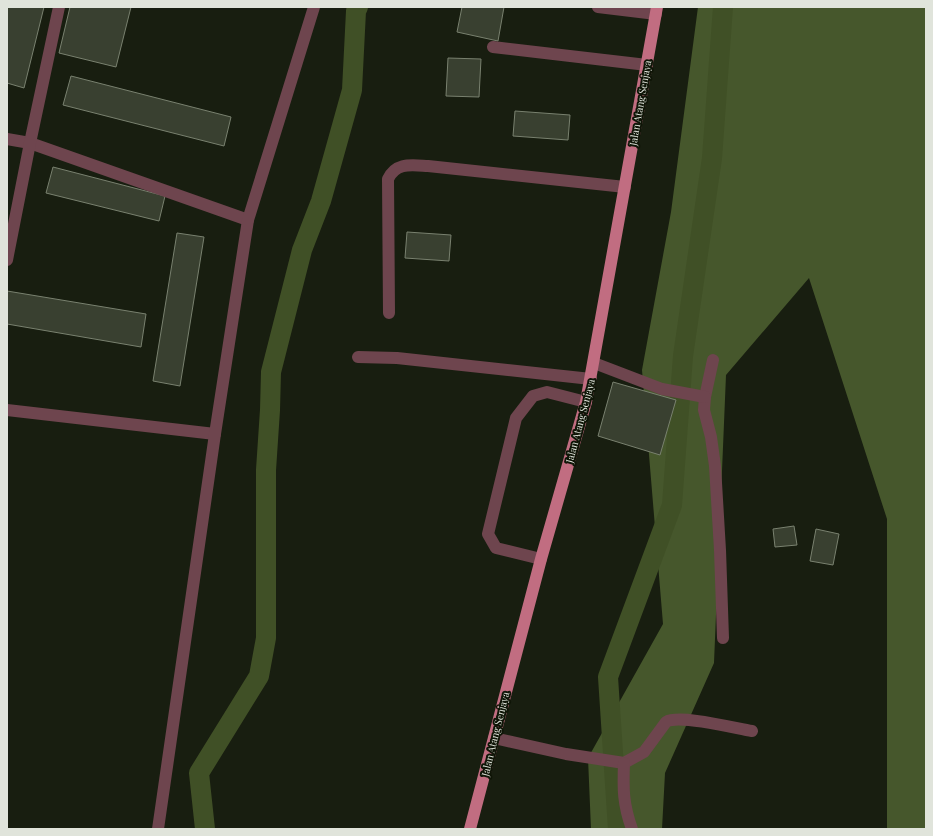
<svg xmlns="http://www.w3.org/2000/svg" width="933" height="836" viewBox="0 0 933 836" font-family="'Playfair Display',serif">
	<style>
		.forest { fill: #46572c }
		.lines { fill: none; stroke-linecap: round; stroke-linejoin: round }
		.canal { stroke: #405026; stroke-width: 20 }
		.building { fill: #394030; stroke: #79816f }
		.minor { stroke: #6e454e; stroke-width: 12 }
		.major { stroke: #c16d81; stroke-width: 12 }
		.labels { text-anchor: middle; stroke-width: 4; stroke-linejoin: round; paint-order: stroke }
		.street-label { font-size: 10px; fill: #e0e4db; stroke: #0f1507 }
	</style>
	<rect width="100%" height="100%" fill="#181e10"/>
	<polygon class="forest" points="698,7 926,7 926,829 887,829 887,519 809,278 726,375 714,663 665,773 662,829 591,829 588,758 663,624 642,370 671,212"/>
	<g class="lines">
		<g class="canal">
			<polyline points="205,829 199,773 259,676 266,638 266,470 270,410 271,372 302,250 321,201 352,90 356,11 358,7"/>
			<polyline points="618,829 608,677 672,505 683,356 712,158 723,7"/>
		</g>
	</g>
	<g class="building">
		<polygon points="7,7 44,7 24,88 7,83"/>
		<polygon points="70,7 131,7 116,67 59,53"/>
		<polygon points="462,7 504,7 498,41 457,32"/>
		<polygon points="448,58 481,59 479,97 446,96"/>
		<polygon points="71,76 231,117 224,146 63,105"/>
		<polygon points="515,111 570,115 568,140 513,136"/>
		<polygon points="53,167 165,196 159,221 46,193"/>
		<polygon points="407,232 451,235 449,261 405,258"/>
		<polygon points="177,233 204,237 180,386 153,381"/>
		<polygon points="7,291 146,314 141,347 7,324"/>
		<polygon points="613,382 676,400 660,455 598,436"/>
		<polygon points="794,526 797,545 775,547 773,529"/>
		<polygon points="816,529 839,534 833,565 810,561"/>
	</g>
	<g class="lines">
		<g class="minor">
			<polyline points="598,7 656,14"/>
			<polyline points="493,47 647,65"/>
			<polyline points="7,139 30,143 248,220"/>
			<polyline points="7,260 30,143 59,7"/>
			<path d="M389,313L388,179C396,162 411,165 428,166L625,187"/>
			<polyline points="358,357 397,358 591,379"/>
			<polyline points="713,360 705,397 704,410 711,437 715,466 720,550 723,638"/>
			<polyline points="594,363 662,389 705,397"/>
			<polyline points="7,410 215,434"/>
			<polyline points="541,559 496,548 488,534 516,418 533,396 547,392 586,402"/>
			<path d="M494,738L566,754L624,763L644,752L666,722C679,714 734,728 752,731"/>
			<path d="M624,763C623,789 623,804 632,829"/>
			<polyline points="158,829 215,434 248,220 314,7"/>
		</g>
		<polyline class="major" points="470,829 541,559 586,402 657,7"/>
	</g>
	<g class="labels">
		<g class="street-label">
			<text transform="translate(640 103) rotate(-80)" y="4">Jalan Atang Senjaya</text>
			<text transform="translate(580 421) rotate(-75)" y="4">Jalan Atang Senjaya</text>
			<text transform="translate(495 734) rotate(-76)" y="4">Jalan Atang Senjaya</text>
		</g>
	</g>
	<rect width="933" height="836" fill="none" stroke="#e0e4db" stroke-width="16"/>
</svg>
